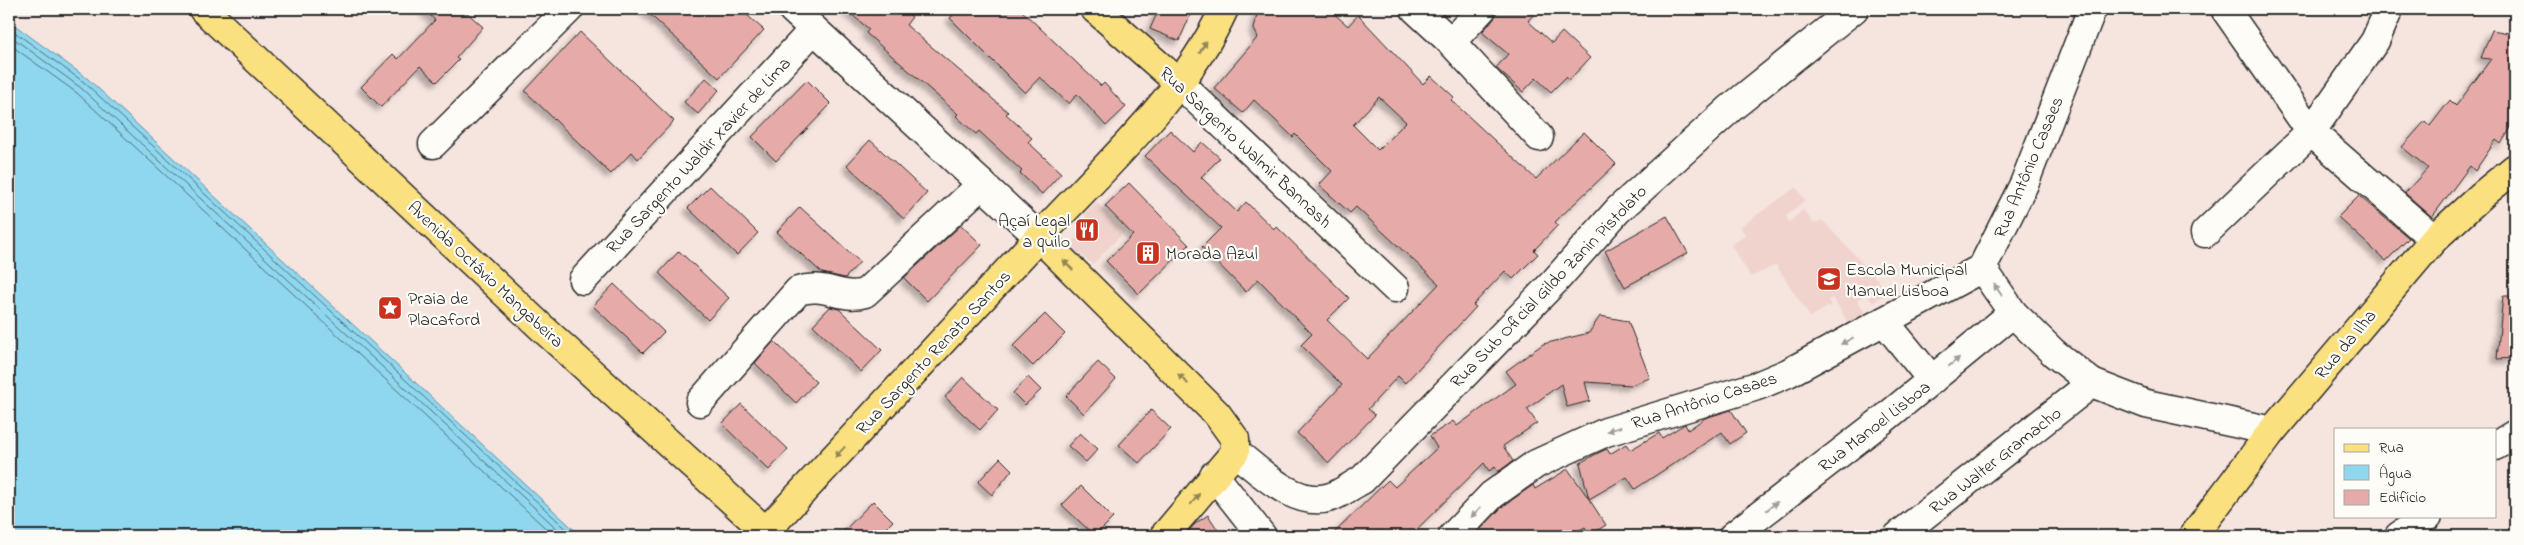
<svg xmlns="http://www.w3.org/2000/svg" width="2524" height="545" viewBox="0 0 2524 545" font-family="'Indie Flower',sans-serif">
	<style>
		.built { fill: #f1d3ce }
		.water { fill: #8ed7ef; stroke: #6692a1 }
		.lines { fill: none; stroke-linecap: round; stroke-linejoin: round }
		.shore { stroke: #537079; stroke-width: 1 }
		.building { fill: #e6aba8; stroke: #2b2b2b; fill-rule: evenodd; filter: url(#shadow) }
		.minor-casing { stroke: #2b2b2b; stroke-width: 31 }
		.major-casing { stroke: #2b2b2b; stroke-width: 31 }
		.minor { stroke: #fdfcf7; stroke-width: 28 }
		.major { stroke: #fbe080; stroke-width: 28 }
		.oneway { fill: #938656 }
		.oneway2 { fill: #9e9e9b }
		.labels { text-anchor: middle; stroke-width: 4.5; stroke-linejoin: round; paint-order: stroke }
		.street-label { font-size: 18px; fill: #2b2b2b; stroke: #fdfcf7 }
		.poi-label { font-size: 18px; fill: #2b2b2b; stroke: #fdfcf7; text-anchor: start }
	</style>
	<defs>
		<filter id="shadow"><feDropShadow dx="-4.5" dy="4.5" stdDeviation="2.5" flood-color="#0004"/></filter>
	</defs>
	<rect width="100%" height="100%" fill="#f6e4df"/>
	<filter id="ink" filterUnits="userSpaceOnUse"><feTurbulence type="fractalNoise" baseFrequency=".02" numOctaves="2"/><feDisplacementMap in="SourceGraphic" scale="10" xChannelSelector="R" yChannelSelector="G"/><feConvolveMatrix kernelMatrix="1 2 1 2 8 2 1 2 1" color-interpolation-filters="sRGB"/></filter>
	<g filter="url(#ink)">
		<g class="built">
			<polygon points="1796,187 1805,200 1786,216 1789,222 1803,210 1814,224 1822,220 1888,291 1873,303 1866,294 1857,300 1867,315 1849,324 1833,298 1828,300 1831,305 1810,317 1776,265 1751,277 1731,245 1746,235 1740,227"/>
			<polygon points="1097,203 1124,232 1093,264 1068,246 1091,223 1084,214"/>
		</g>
		<polygon class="water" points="9,21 88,79 581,536 9,536"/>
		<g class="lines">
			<g class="shore">
				<polyline points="9,28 85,83 574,536"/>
				<polyline points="9,35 81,88 565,536"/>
				<polyline points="9,44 77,93 554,536"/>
			</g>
		</g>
		<g class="building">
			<polygon points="423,9 463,9 483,27 456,58 459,60 437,82 420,66 381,107 361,87 393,54 398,59 435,20"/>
			<polygon points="644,9 740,9 764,30 719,78"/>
			<polygon points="845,9 903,9 912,17 906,25 1008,112 1006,114 1032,138 1028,142 1061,173 1042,194 1020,173 1022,171 979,131 976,134 956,116 958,114 866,33 869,29"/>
			<polygon points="960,9 1020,9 1101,86 1104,83 1126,107 1106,126 1077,94 1069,104 1040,77 1025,93 950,18"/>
			<polygon points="1159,9 1193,9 1179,41 1150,29"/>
			<path d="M1261,9H1329L1348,26L1358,15L1423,84L1431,76L1454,97L1451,100L1536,179L1584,132L1616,164L1555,222L1558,225L1534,250L1538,254L1513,279L1505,271L1473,305L1476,307L1405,383L1398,376L1368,409L1375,415L1329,463L1297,433L1342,385L1301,345L1312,334L1258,279L1246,292L1202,247L1221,228L1145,156L1170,130L1193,152L1202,142L1220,158L1201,177L1237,212L1246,202L1274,229L1277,227L1349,298L1327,320L1367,359L1439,284L1356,207L1350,213L1319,185L1332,171L1295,134L1293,137L1254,100L1243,113L1214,88L1258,37L1254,29L1257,14ZM1379,97L1406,122L1378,150L1353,125Z"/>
			<polygon points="1497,9 1538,9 1528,21 1552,43 1562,32 1590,58 1569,80 1566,77 1551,92 1536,78 1523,92 1496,68 1508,54 1482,32 1494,19"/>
			<polygon points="2492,30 2514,34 2512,46 2515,46 2515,121 2501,144 2496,140 2475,171 2470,166 2432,217 2405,193 2428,168 2402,147 2425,121 2430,126 2450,100 2456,106 2491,59 2481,58"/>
			<polygon points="580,32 674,121 638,159 632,152 611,174 525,91"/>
			<polygon points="706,78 719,90 698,114 684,102"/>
			<polygon points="807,80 831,104 776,161 752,137"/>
			<polygon points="870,140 927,193 904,219 847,165"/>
			<polygon points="1129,183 1189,245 1139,294 1106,261 1133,235 1105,206"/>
			<polygon points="710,186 758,233 737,255 688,208"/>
			<polygon points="2359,196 2409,238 2386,261 2338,217"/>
			<polygon points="800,207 860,262 845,278 822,273 777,232"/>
			<polygon points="1667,216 1688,253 1625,287 1605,251"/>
			<polygon points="961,225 982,245 927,301 904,278"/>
			<polygon points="679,251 729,298 708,320 659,273"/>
			<polygon points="614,284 664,332 643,353 593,306"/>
			<polygon points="2503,296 2515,296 2515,358 2497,359"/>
			<polygon points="830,307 839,309 882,350 861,372 813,325"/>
			<polygon points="1045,314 1065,334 1033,366 1013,346"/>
			<polygon points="1600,316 1628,321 1650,378 1631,385 1585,382 1590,401 1567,407 1561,384 1527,409 1537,423 1503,446 1513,461 1498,472 1495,467 1489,471 1484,463 1410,536 1331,536 1388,480 1395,487 1437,448 1430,436 1453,421 1457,426 1516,384 1506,371 1543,344 1589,333"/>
			<polygon points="774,341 816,382 796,403 755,363"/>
			<polygon points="1098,362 1116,379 1084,414 1066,396"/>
			<polygon points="963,377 998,410 980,430 945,397"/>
			<polygon points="1028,377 1041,390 1025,405 1013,393"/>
			<polygon points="741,404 788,449 769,470 722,424"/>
			<polygon points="1151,410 1171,429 1139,463 1119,445"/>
			<polygon points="1731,410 1746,433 1730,444 1722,432 1635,489 1627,477 1589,499 1606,525 1590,535 1585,527 1569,536 1474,536 1502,507 1533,485 1535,489 1568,469 1589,499 1580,463 1596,454 1607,449 1610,454 1626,444 1630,450 1659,433 1662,438 1685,424 1688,430 1705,418"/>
			<polygon points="1080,433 1098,449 1086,462 1068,446"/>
			<polygon points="1000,458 1012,470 992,495 978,482"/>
			<polygon points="1081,486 1113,518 1095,536 1062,505"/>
			<polygon points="873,501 893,521 878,536 839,536"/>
			<polygon points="1208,515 1222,536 1184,536 1196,523"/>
		</g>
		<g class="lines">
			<defs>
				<g id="minor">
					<polyline points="792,9 1039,237"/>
					<polyline points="1415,9 1451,42 1539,137"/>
					<polyline points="2225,9 2311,132 2434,239"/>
					<polyline points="1451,42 1482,9"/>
					<polyline points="1179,83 1395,288"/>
					<polyline points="433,144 569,9"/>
					<polyline points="2205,233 2311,132 2375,41 2389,9"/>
					<polyline points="1982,268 2013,313 2054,353 2092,383 2146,404 2272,431"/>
					<polyline points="583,280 813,30"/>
					<polyline points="1884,321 1932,380"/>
					<path d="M700,402L798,291C825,282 840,300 865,293L982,184"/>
					<polyline points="2495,446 2515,434"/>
					<path d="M1235,452C1260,471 1296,509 1331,497C1342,493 1352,485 1362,480L1555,281L1618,210L1732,107L1854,9"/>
					<polyline points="1214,475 1262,536"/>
					<polyline points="1453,536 1492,495 1536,464 1606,432 1757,386 1788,373 1982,268 2024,184 2092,9"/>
					<polyline points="1733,536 1884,419 2013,313"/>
					<polyline points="1898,536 2092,383"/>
					<polyline points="2399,536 2428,516"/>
				</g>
				<g id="major">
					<polyline points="203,9 540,326 771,536"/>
					<polyline points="1095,9 1179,83"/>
					<polyline points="1039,237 1217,414 1235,439 1235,452 1164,536"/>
					<path d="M766,531C857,433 948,335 1039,237C1103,168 1185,95 1224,9"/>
					<polyline points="2193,536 2272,431 2434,239 2482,195 2515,168"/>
				</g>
			</defs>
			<use href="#minor" class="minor-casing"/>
			<use href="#major" class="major-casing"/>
			<use href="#minor" class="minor"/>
			<use href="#major" class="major"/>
		</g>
		<defs><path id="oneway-solid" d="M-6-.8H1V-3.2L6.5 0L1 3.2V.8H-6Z" transform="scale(1.25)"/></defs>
		<g class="oneway">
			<use href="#oneway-solid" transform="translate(1203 47) rotate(-58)"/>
			<use href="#oneway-solid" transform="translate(1068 265) rotate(-135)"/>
			<use href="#oneway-solid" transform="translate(1183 379) rotate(-135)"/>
			<use href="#oneway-solid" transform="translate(840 452) rotate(133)"/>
			<use href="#oneway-solid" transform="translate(1195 499) rotate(-51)"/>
		</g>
		<g class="oneway2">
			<use href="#oneway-solid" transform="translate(1998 290) rotate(-124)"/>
			<use href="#oneway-solid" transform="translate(1847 341) rotate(152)"/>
			<use href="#oneway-solid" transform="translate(1954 362) rotate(-40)"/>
			<use href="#oneway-solid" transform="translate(1614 429) rotate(163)"/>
			<use href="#oneway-solid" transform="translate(1772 506) rotate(-38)"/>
			<use href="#oneway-solid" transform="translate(1476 512) rotate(133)"/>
		</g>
	</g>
	<defs>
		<symbol id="restaurant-square" viewBox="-11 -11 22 22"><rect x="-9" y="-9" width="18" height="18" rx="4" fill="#c8321e" stroke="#fdfcf7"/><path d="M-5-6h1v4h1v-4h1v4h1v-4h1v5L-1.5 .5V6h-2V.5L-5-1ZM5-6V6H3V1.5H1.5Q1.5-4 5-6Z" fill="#fff"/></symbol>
		<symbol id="building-square" viewBox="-11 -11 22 22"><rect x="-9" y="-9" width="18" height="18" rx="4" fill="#c8321e" stroke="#fdfcf7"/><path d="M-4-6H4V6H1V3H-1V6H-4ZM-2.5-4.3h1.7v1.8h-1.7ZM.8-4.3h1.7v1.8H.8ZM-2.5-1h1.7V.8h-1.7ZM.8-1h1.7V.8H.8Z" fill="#fff"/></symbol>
		<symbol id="school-square" viewBox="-11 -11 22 22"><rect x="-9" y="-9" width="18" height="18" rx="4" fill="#c8321e" stroke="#fdfcf7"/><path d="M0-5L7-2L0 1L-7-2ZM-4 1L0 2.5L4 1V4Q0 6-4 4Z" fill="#fff"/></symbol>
		<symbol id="sight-square" viewBox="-11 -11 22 22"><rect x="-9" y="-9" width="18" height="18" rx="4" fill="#c8321e" stroke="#fdfcf7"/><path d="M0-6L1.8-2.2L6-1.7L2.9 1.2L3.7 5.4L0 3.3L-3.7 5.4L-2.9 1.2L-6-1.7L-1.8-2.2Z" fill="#fff"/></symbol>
	</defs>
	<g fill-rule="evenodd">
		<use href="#restaurant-square" x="1073" y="216" width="28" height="28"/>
		<use href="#building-square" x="1134" y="239" width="28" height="28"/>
		<use href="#school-square" x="1815" y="265" width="28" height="28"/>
		<use href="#sight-square" x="376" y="294" width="28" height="28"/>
	</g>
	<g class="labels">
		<g class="street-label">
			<text transform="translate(1246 147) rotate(43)" y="6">Rua Sargento Walmir Bannash</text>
			<text transform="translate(698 155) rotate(-47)" y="6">Rua Sargento Waldir Xavier de Lima</text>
			<text transform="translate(2028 167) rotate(-67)" y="6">Rua Antônio Casaes</text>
			<text transform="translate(486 274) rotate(43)" y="6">Avenida Octávio Mangabeira</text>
			<text transform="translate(1548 286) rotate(-46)" y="6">Rua Sub Oficial Gildo Zanin Pistolato</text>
			<text transform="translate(2345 344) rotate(-50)" y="6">Rua da Ilha</text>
			<text transform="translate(933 352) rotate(-47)" y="6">Rua Sargento Renato Santos</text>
			<text transform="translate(1704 400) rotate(-18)" y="6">Rua Antônio Casaes</text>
			<text transform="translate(1874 426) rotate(-38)" y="6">Rua Manoel Lisboa</text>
			<text transform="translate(1995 460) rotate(-38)" y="6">Rua Walter Gramacho</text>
		</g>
		<g class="poi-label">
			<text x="1070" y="226" text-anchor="end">Açaí Legal<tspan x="1070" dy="21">a quilo</tspan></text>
			<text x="1166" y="259">Morada Azul</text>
			<text x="1846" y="275">Escola Municipal<tspan x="1846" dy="21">Manuel Lisboa</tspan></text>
			<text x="408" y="304">Praia de<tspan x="408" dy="21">Placaford</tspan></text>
		</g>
	</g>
	<rect width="2524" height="545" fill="none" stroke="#fdfcf7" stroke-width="30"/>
	<rect x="15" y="15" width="2494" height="515" fill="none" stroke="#2b2b2b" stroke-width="2" filter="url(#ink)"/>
	<rect x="2334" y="428" width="162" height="90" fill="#fdfcf7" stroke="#a9a8a5"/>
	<rect x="2344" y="444" width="25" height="8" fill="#fbe080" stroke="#a9a8a5"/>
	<text x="2379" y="452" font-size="15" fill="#2b2b2b">Rua</text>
	<rect x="2344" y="465" width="25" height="15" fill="#8ed7ef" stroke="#a9a8a5"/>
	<text x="2379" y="478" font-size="15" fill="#2b2b2b">Água</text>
	<rect x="2344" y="490" width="25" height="15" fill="#e6aba8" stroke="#a9a8a5"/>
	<text x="2379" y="502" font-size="15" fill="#2b2b2b">Edifício</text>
</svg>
